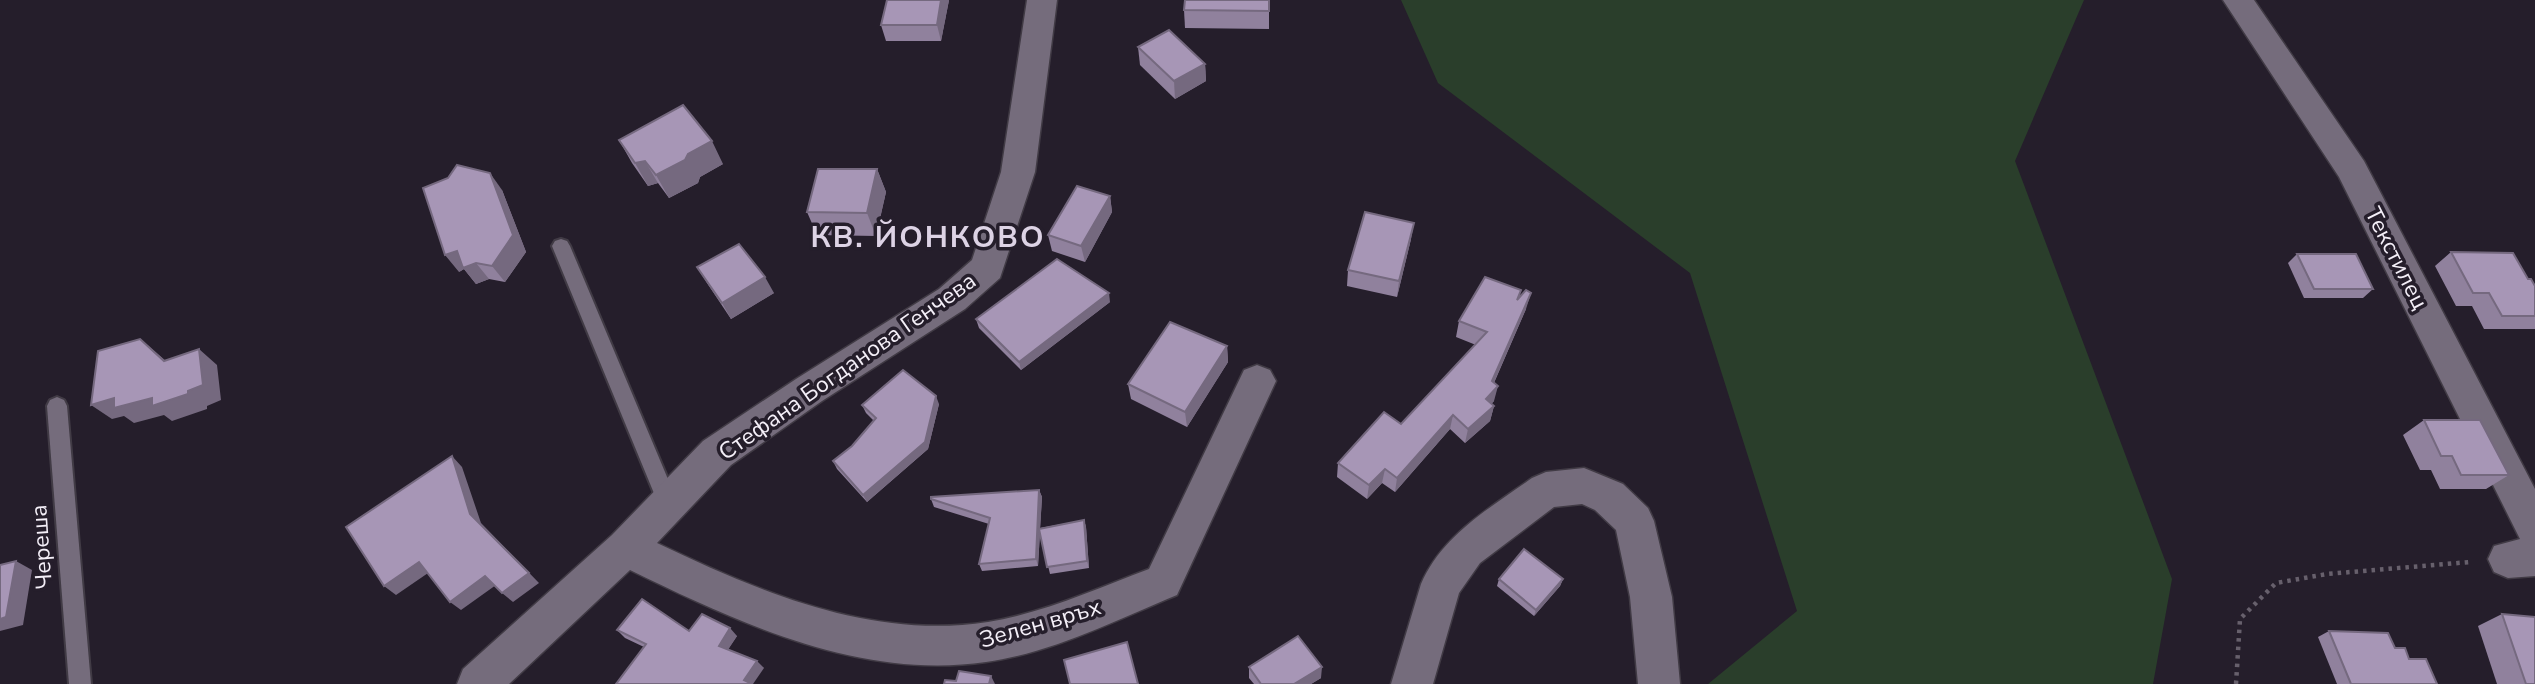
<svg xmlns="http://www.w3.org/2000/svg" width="2535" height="684" viewBox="0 0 2535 684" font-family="'Nunito Sans',sans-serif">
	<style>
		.green { fill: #2a3e2b }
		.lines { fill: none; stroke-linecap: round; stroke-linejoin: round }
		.service-casing { stroke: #413b45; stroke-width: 4 }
		.minor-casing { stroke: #413b45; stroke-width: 3 }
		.path { stroke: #67606c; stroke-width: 4.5; stroke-dasharray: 3.5 5; stroke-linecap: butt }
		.service { fill: #756c7c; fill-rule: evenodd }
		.minor { fill: #756c7c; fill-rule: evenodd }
		.wall { fill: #90819d }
		.shaded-wall { fill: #75697f }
		.building { fill: #a796b6; stroke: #75697f; stroke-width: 2 }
		.labels { text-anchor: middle; stroke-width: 7; stroke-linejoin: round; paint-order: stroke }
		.street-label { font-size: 23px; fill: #f4eff8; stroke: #251e2b }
		.district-label { font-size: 30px; font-weight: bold; letter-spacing: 2px; fill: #ddd3e5; stroke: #251e2b }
	</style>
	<rect width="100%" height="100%" fill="#251e2b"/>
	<polygon class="green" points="1401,0 2084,0 2015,161 2172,579 2153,684 1708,684 1797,611 1690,273 1438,83"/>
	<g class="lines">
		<defs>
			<g id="service">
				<polygon points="561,239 567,241 570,246 678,503 675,510 668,512 661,510 658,503 552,246 555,241"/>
				<polygon points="57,397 64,400 67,406 91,684 69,684 47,406 50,400"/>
			</g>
			<g id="minor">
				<path d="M1027,0H1057L1035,172L1000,278L965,309L822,401L731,465L657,543C760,592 871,640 988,622C1043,613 1096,589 1149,569L1244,370L1257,365L1270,370L1276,381L1177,595C1116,620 1052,653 986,662C861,680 741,624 630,570L509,684H457L463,669L612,535L703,441L796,379L939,289L972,260L1001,172Z"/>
				<polygon points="2223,0 2254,0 2364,161 2535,489 2535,576 2508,578 2494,572 2488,559 2494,546 2520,539 2339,177"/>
				<path d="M1584,468L1623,484L1648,508L1654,521L1672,597L1680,684H1638L1630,597L1616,530L1595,510L1582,504L1554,507L1480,563L1459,593L1433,684H1391L1421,584C1442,535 1490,508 1532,478L1546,472Z"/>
			</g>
		</defs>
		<use href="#service" class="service-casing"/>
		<use href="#minor" class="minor-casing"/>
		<polyline class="path" points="2236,684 2240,619 2276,583 2327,574 2470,562"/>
		<use href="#service" class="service"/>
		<use href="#minor" class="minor"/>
	</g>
	<g class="wall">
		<polygon points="949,0 941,41 886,41 881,25"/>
		<polygon points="1269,0 1269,29 1185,28 1184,10"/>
		<polygon points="1138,47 1205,64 1206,81 1175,99 1140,65"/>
		<polygon points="619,140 723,164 700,177 698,183 669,198 658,183 648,186 632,163"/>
		<polygon points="877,169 886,192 876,236 817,235 807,212"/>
		<polygon points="502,190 526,252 505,282 489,279 476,284 464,269 459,272"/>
		<polygon points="1110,196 1112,212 1085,262 1052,251 1048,235"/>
		<polygon points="1411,239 1397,297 1347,286 1348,270"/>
		<polygon points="2451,252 2528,279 2535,286 2535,329 2484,329 2472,306 2456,306 2435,266"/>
		<polygon points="2297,254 2373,289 2363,298 2304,298 2288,263"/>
		<polygon points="697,267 774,293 731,319 707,283"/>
		<polygon points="1519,298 1526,309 1494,383 1494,401 1491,404 1494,406 1490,421 1465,443 1450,429 1395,492 1382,483 1367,499 1337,477 1338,463 1401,424 1476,345 1456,337 1459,321"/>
		<polygon points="1110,302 1021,370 979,328 976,319"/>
		<polygon points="1227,346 1228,362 1187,427 1131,399 1128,384"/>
		<polygon points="939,404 928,449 867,502 837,469 833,461 852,446 874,421 866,413 862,405"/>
		<polygon points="2424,420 2509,475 2486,489 2440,489 2431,470 2420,470 2403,435"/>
		<polygon points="1039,490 1042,497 1040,528 1084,520 1086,527 1089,568 1050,574 1040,532 1038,566 982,571 979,564 989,524 934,507 931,499"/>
		<polygon points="1499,579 1563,579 1560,586 1534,616 1497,586"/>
		<polygon points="2502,614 2535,684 2497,684 2478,626"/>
		<polygon points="617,630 689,631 737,636 728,649 764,668 644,647 625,638"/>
		<polygon points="2329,631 2395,648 2409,659 2437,684 2337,684 2318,637"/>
		<polygon points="1249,667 1321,678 1311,684 1254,684 1249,678"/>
	</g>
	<g class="shaded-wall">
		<polygon points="941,0 949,0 941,41 937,25"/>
		<polygon points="1205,64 1206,81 1175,99 1174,81"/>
		<polygon points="712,141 723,164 700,177 698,183 669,198 656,175 688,154"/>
		<polygon points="645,161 658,183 648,186 635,163"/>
		<polygon points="877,169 886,192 876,236 867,213"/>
		<polygon points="490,173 502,190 526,252 505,282 492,266"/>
		<polygon points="1110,196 1112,212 1085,262 1081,246"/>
		<polygon points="1414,223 1411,239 1397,297 1399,281"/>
		<polygon points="457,251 476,263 489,279 476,284 464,269 459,272 445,255"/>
		<polygon points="765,277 774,293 731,319 722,303"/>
		<polygon points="1109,293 1110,302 1021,370 1019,362"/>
		<polygon points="1531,293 1526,309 1488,396 1492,381"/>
		<polygon points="140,339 159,355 183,376 164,361"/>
		<polygon points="1227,346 1228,362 1187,427 1185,412"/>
		<polygon points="199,349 217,365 221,400 207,406 207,409 172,421 164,415 134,423 124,416 112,419 91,405"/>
		<polygon points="1498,386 1494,401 1482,414 1486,399"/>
		<polygon points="936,396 939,404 928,449 867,502 863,495"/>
		<polygon points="1494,406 1490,421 1465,443 1468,429"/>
		<polygon points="1453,415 1450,429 1395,492 1397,478"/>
		<polygon points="452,456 462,467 481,523 539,583 513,602 502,593 470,514"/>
		<polygon points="1385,469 1382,483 1367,499 1369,485"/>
		<polygon points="1039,490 1042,497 1038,566 1036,559"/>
		<polygon points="1084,520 1086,527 1089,568 1087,561"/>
		<polygon points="16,561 32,570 23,625 0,631 0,619"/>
		<polygon points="419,562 431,571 396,595 384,586"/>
		<polygon points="485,576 496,585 461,610 450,602"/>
		<polygon points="1563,579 1560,586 1534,616 1536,610"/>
		<polygon points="730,628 737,636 726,653 719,646"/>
		<polygon points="757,661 764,668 753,684 748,684 744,680"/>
		<polygon points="1322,667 1321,678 1311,684 1294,684"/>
		<polygon points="991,676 995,684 989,684"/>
	</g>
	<g class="building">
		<polygon points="887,0 941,0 937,25 881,25"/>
		<polygon points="1185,0 1269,0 1269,11 1184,10"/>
		<polygon points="1169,30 1205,64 1174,81 1138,47"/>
		<polygon points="683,105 712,141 688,154 685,160 656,175 645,161 635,163 619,140"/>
		<polygon points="457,165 490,173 513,235 492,266 476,263 463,268 457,251 445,255 423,188 448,178"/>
		<polygon points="818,169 877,169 867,213 807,212"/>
		<polygon points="1077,186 1110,196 1081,246 1048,235"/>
		<polygon points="1365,212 1414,223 1399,281 1348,270"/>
		<polygon points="739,244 765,277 722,303 697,267"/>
		<polygon points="2451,252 2513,253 2528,279 2531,279 2535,286 2535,316 2502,316 2489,293 2473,293"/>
		<polygon points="2297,254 2356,254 2373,289 2314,289"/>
		<polygon points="1057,259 1109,293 1019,362 976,319"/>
		<polygon points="1485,277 1521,290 1517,300 1526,290 1531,293 1492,381 1498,386 1486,399 1494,406 1468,429 1453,415 1397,478 1385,469 1369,485 1338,463 1384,412 1401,424 1487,332 1459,321"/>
		<polygon points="1170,322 1227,346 1185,412 1128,384"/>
		<polygon points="140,339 164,361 199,349 203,385 188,391 188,394 152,406 152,398 114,408 114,398 91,405 98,351"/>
		<polygon points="903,370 936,396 925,442 863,495 833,461 852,446 876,418 862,405"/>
		<polygon points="2424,420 2480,420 2509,475 2461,475 2452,456 2441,456"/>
		<polygon points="452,456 470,514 529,573 502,593 485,576 450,602 419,562 384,586 346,527"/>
		<polygon points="1039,490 1036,559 979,564 990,518 931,499 931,497"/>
		<polygon points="1084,520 1087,561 1047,567 1039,529"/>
		<polygon points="1524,549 1563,579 1536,610 1499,579"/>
		<polygon points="16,561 6,617 0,619 0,565"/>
		<polygon points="642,599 689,631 702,614 730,628 719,646 757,661 744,680 752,684 616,684 646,644 617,630"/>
		<polygon points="2502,614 2535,617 2535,684 2526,684"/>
		<polygon points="2329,631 2388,633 2395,648 2405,648 2409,659 2426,659 2437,684 2351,684"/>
		<polygon points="1298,636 1322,667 1294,684 1261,684 1249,667"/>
		<polygon points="1127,642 1138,684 1070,684 1064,660"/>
		<polygon points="959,671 991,676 989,684 944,684 945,680 956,681"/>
	</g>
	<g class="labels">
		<g class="street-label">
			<text transform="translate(2397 258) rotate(63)" y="8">Текстилец</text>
			<text transform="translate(847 366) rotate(-35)" y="8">Стефана Богданова Генчева</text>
			<text transform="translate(41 547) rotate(-94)" y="8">Череша</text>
			<text transform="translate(1040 623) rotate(-16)" y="8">Зелен връх</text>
		</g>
		<g class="district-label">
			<text x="928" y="247">КВ. ЙОНКОВО</text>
		</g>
	</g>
</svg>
